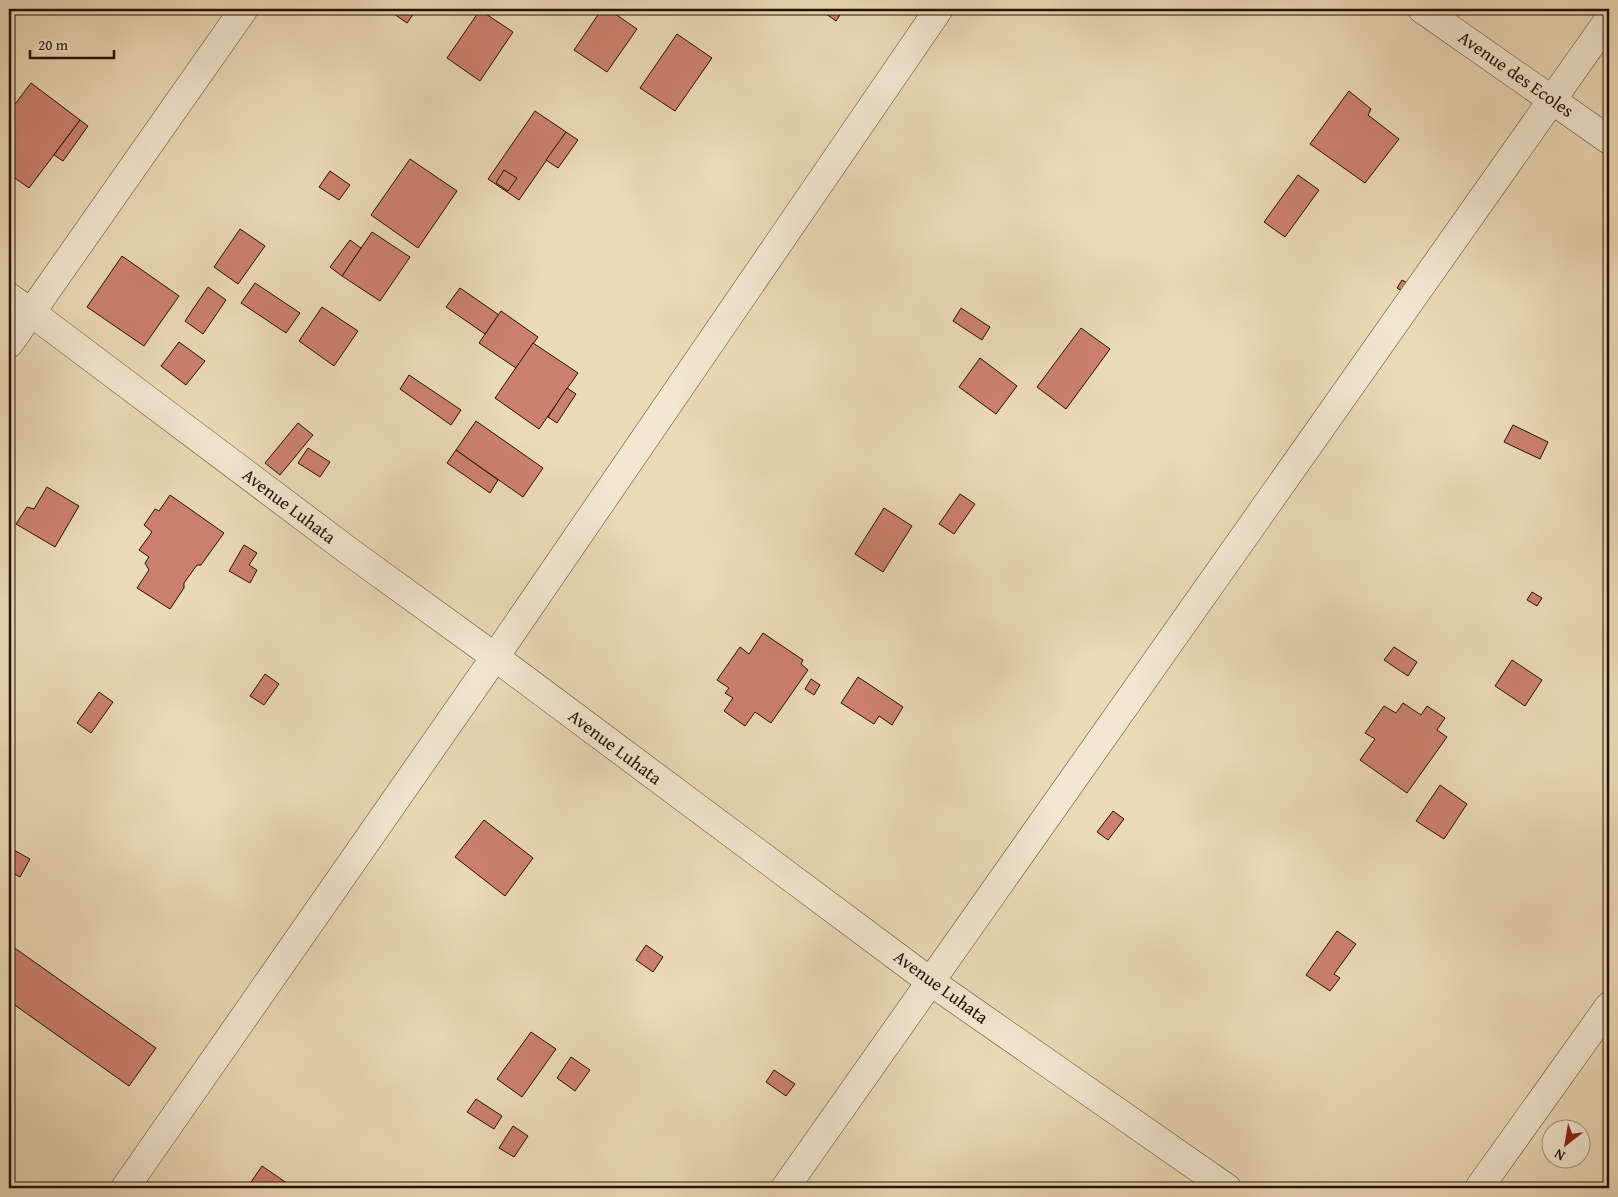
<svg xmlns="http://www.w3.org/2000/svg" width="1618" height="1197" viewBox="0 0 1618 1197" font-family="'Gentium Book Plus',serif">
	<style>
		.building { fill: #cc816e; stroke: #241003 }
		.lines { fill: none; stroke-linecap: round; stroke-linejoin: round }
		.minor-casing { stroke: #564230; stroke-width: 29 }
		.minor { stroke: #f2e7d0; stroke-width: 28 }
		.labels { text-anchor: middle; stroke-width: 4; stroke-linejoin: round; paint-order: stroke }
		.street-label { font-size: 18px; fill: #241003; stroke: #f2e7d0 }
	</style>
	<rect width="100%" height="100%" fill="#ebdab6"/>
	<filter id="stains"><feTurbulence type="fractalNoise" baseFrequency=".004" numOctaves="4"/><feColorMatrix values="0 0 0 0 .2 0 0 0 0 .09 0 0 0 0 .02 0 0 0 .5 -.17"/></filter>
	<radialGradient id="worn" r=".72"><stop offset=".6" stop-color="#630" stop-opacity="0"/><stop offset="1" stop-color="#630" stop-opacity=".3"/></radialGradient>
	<g class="building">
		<polygon points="387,9 417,9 407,23"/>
		<polygon points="602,9 608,9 637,29 607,72 574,50"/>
		<polygon points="819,9 844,9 836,21"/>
		<polygon points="480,10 513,32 480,81 447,58"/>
		<polygon points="677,34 712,58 675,111 640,88"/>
		<polygon points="31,83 80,120 29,188 9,174 9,112"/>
		<polygon points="1349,91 1371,109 1368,115 1399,139 1365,183 1310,144"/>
		<polygon points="535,111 566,132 519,200 488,179"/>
		<polygon points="80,120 88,126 63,161 54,155"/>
		<polygon points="566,132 578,140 558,168 546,160"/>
		<polygon points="410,159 457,191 418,248 371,215"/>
		<polygon points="504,170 517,178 508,191 496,183"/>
		<polygon points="330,171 350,185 339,200 319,187"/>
		<polygon points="1298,175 1319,190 1285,237 1264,222"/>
		<polygon points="240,229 265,246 238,284 214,267"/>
		<polygon points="372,232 410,257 380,301 342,276"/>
		<polygon points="350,240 361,248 342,276 330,267"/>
		<polygon points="122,256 179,296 144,346 87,307"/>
		<polygon points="1402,280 1411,285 1406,293 1397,288"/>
		<polygon points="255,283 300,313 286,333 241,303"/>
		<polygon points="208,287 226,300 203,334 185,321"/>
		<polygon points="460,288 499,315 485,334 446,307"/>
		<polygon points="322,307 358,331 334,366 299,341"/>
		<polygon points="961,308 990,327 982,340 953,321"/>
		<polygon points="501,311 538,337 516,368 479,343"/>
		<polygon points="1081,328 1110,349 1066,409 1037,387"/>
		<polygon points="179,342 205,361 186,385 161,366"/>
		<polygon points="533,343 578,373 539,429 495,398"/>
		<polygon points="980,358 1017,386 996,414 959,387"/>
		<polygon points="409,375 461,410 451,425 400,389"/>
		<polygon points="567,388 576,394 557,423 548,417"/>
		<polygon points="476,421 543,468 523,497 456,450"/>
		<polygon points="298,423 313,435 280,475 265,463"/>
		<polygon points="1513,425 1548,442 1540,459 1504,442"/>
		<polygon points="308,448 330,462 320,477 298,463"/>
		<polygon points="456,450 498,480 490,493 447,463"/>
		<polygon points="47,487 79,506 55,547 16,524 27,507 34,509"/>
		<polygon points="960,494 975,504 954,534 939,524"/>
		<polygon points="170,495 224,533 201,565 197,565 184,583 184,588 170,609 137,588 149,570 145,563 149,557 139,550 152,532 144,525 155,509 159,511"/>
		<polygon points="884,508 912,526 883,572 855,554"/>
		<polygon points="244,545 257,553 249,565 257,570 250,583 229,571"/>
		<polygon points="1532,592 1542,598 1537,606 1527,600"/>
		<polygon points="763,633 803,660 801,664 808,670 771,723 755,712 745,726 724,711 733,698 725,693 729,688 717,680 740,647 749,654"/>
		<polygon points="1394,647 1417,662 1408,676 1384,660"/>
		<polygon points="1512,660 1542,680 1525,706 1495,686"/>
		<polygon points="265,674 279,684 264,705 250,696"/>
		<polygon points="858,677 903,707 892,725 879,716 874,724 841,703"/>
		<polygon points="811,679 820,685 814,695 805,689"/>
		<polygon points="99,692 113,702 91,733 77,723"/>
		<polygon points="1403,703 1421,715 1427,706 1445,718 1437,730 1447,737 1407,793 1360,760 1375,739 1365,733 1384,706 1396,713"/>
		<polygon points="1440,785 1467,804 1444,839 1416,821"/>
		<polygon points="1113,811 1124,819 1108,840 1097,832"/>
		<polygon points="484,820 533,858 505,896 455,857"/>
		<polygon points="12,849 30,859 20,877 9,871 9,854"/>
		<polygon points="1337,931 1356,944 1334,974 1340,978 1330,991 1306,975"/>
		<polygon points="9,944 156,1048 129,1086 9,1001"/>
		<polygon points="646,945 663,957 653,972 636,960"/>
		<polygon points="531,1032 556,1049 522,1097 497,1079"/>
		<polygon points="571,1057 590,1070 575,1091 557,1078"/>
		<polygon points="774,1070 795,1084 786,1096 766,1082"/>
		<polygon points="476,1099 502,1116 494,1129 467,1112"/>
		<polygon points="513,1126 528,1136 514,1157 499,1148"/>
		<polygon points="262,1166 294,1188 247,1188"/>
	</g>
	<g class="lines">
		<defs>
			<g id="minor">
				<polyline points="1422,9 1609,140"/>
				<polyline points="9,297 32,313 354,555 495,657 931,982 1227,1188"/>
				<polyline points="9,344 244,9"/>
				<polyline points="125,1188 495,657 939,9"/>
				<polyline points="785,1188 1609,19"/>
				<polyline points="1479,1188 1609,1006"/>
			</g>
		</defs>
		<use href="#minor" class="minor-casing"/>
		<use href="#minor" class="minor"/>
	</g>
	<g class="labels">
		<g class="street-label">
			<text transform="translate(1516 74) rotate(35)" y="6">Avenue des Ecoles</text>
			<text transform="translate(289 506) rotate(37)" y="6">Avenue Luhata</text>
			<text transform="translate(615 747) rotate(37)" y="6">Avenue Luhata</text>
			<text transform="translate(941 987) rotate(36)" y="6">Avenue Luhata</text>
		</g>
	</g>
	<rect width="1618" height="1197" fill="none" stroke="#ebdab6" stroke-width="30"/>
	<rect x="10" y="10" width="1598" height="1177" fill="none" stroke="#241003" stroke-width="2.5"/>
	<rect x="15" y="15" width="1588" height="1167" fill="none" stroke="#241003"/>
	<g transform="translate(1566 1144) rotate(211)"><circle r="24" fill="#f2e7d0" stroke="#a0917e"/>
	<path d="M0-4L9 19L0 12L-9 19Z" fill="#8f2418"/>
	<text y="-8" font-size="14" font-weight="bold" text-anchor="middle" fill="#241003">N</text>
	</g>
	<path d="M30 50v8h84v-8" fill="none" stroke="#241003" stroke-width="2.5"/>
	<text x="38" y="50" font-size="15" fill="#241003" stroke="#f2e7d0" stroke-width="4" paint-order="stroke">20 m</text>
	<rect width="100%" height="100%" filter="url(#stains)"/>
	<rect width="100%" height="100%" fill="url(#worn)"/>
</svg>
